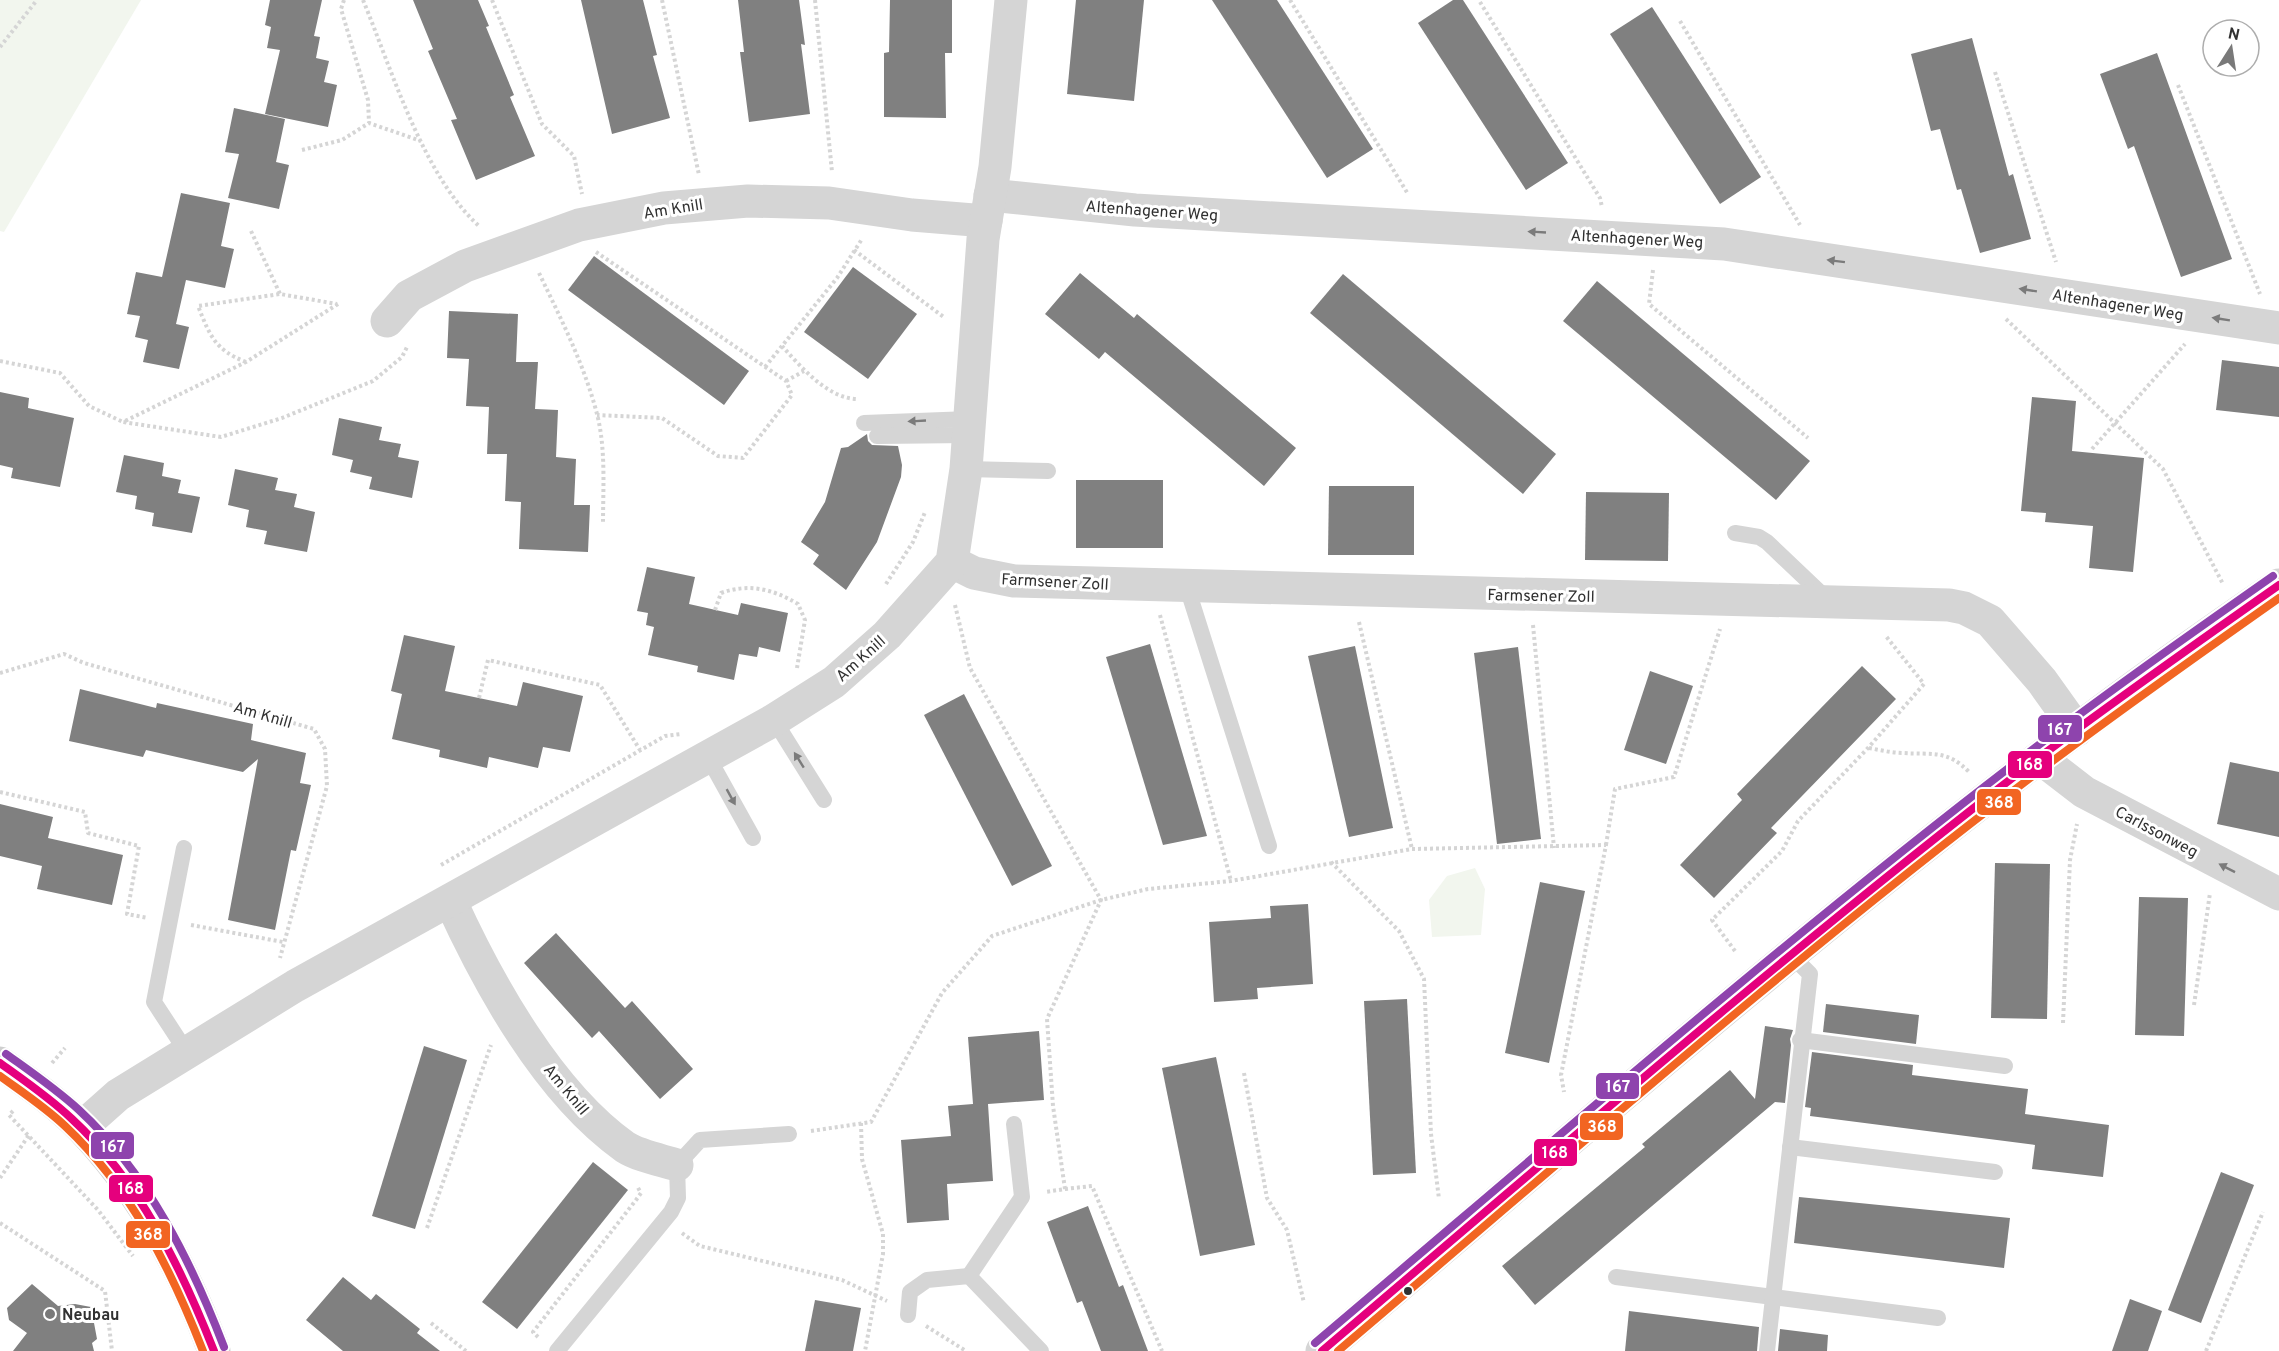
<svg xmlns="http://www.w3.org/2000/svg" width="2279" height="1351" viewBox="0 0 2279 1351" font-family="Overpass,sans-serif">
	<style>
		.green { fill: #f2f6ee }
		.building { fill: #808080 }
		.lines { fill: none; stroke-linecap: round; stroke-linejoin: round }
		.path { stroke: #d5d5d5; stroke-width: 4; stroke-dasharray: 3 3; stroke-linecap: butt }
		.service { stroke: #d5d5d5; stroke-width: 16 }
		.minor { stroke: #d5d5d5; stroke-width: 33 }
		.tertiary { stroke: #d5d5d5; stroke-width: 33 }
		.secondary { stroke: #cfcfcf; stroke-width: 33 }
		.bus-1-casing { stroke: #fff; stroke-width: 12 }
		.bus-2-casing { stroke: #fff; stroke-width: 12 }
		.bus-3-casing { stroke: #fff; stroke-width: 12 }
		.bus-1 { stroke: #e5007d; stroke-width: 8 }
		.bus-2 { stroke: #f26522; stroke-width: 8 }
		.bus-3 { stroke: #8e44ad; stroke-width: 8 }
		.oneway { fill: #7b7b7b }
		.bus-dot { fill: #313131; stroke: #fff; stroke-width: 2 }
		.poi-dot { fill: #797979; stroke: #fff; stroke-width: 2 }
		.labels { text-anchor: middle; stroke-width: 6; stroke-linejoin: round; paint-order: stroke }
		.street-label { font-size: 16px; fill: #313131; stroke: #fff }
		.poi-label { font-size: 16px; font-weight: bold; fill: #313131; stroke: #fff; text-anchor: start }
		.line-badge { stroke: #fff; stroke-width: 2 }
		.badge-label { font-size: 16px; text-anchor: middle; font-weight: bold; fill: #fff }
	</style>
	<rect width="100%" height="100%" fill="#fff"/>
	<g class="green">
		<polygon points="0,0 141,0 4,232 0,231"/>
		<polygon points="1475,868 1485,889 1481,935 1432,937 1429,900 1447,876"/>
	</g>
	<g class="building">
		<polygon points="270,0 322,0 314,36 320,37 316,58 329,61 324,82 337,85 328,127 265,114 280,50 267,48 271,27 265,25"/>
		<polygon points="413,0 478,0 489,26 486,27 514,95 510,97 535,156 476,180 451,120 457,119 428,51 433,49"/>
		<polygon points="581,0 643,0 657,55 653,56 670,118 612,134"/>
		<polygon points="738,0 799,0 805,45 801,44 810,114 749,122 740,52 744,52"/>
		<polygon points="890,0 952,0 952,53 945,53 946,118 884,117 884,53 889,52"/>
		<polygon points="1076,0 1144,0 1134,101 1067,94"/>
		<polygon points="1212,0 1277,0 1373,149 1327,178"/>
		<polygon points="1453,0 1463,0 1568,163 1526,190 1418,23"/>
		<polygon points="1652,7 1761,177 1720,204 1610,34"/>
		<polygon points="1972,38 2009,176 2013,174 2031,239 1980,253 1961,189 1957,190 1940,129 1931,131 1911,54"/>
		<polygon points="2157,53 2232,259 2181,277 2134,146 2128,149 2100,74"/>
		<polygon points="234,108 285,119 276,162 289,165 279,209 228,198 239,154 225,152"/>
		<polygon points="181,193 230,203 221,246 234,249 225,288 186,280 176,324 189,327 179,369 143,362 148,340 135,337 140,316 127,314 136,272 162,277"/>
		<polygon points="594,256 749,371 724,405 568,290"/>
		<polygon points="853,267 917,314 868,379 804,332"/>
		<polygon points="1080,273 1134,318 1137,314 1296,448 1264,486 1105,352 1099,359 1045,314"/>
		<polygon points="1343,274 1556,454 1523,494 1310,313"/>
		<polygon points="1597,281 1810,461 1776,500 1563,321"/>
		<polygon points="449,311 518,314 516,362 538,362 535,409 558,410 556,457 576,459 574,505 590,505 588,552 519,549 521,502 505,501 507,454 487,454 489,407 466,406 469,359 447,358"/>
		<polygon points="2222,360 2279,367 2279,417 2216,410"/>
		<polygon points="0,392 29,398 28,408 74,418 60,487 11,478 13,468 0,465"/>
		<polygon points="2032,397 2076,401 2072,451 2144,458 2133,572 2089,568 2093,526 2045,522 2046,513 2021,511"/>
		<polygon points="339,418 382,427 379,440 401,444 398,457 419,461 412,498 369,489 372,477 350,472 353,460 332,455"/>
		<polygon points="867,434 868,441 872,445 898,446 902,465 901,477 877,542 846,590 813,564 819,555 801,542 825,502 841,448 848,447"/>
		<polygon points="124,455 164,463 162,476 181,480 178,493 200,497 192,533 152,526 154,513 135,509 137,496 116,492"/>
		<polygon points="235,469 278,478 275,490 297,494 294,507 315,512 307,552 264,544 267,531 246,527 249,510 228,505"/>
		<rect x="1076" y="480" width="87" height="68"/>
		<polygon points="1329,486 1414,486 1414,555 1328,555"/>
		<polygon points="1586,492 1669,493 1668,561 1585,560"/>
		<polygon points="647,567 695,577 689,604 738,615 741,603 788,613 780,652 759,647 757,657 739,654 734,680 697,672 698,666 648,655 654,627 646,625 648,613 637,611"/>
		<polygon points="404,635 455,646 445,691 517,706 523,682 583,696 570,752 543,747 538,768 489,757 487,768 439,757 440,750 392,739 402,694 391,691"/>
		<polygon points="1150,644 1207,836 1163,845 1106,657"/>
		<polygon points="1355,646 1393,828 1349,837 1308,656"/>
		<polygon points="1518,647 1541,839 1497,844 1474,653"/>
		<polygon points="1862,666 1896,699 1771,828 1777,833 1714,898 1680,865 1742,800 1737,794"/>
		<polygon points="1650,671 1693,686 1666,764 1624,750"/>
		<polygon points="80,689 156,708 157,703 253,724 251,740 306,753 300,783 311,785 296,851 291,850 275,930 228,920 258,759 243,772 146,750 143,757 69,741"/>
		<polygon points="964,694 1052,866 1012,886 924,715"/>
		<polygon points="2230,762 2279,772 2279,837 2217,824"/>
		<polygon points="0,804 53,817 48,838 123,855 112,905 37,889 42,866 0,856"/>
		<polygon points="1995,863 2050,864 2047,1019 1991,1018"/>
		<polygon points="1540,882 1585,891 1549,1063 1505,1053"/>
		<polygon points="2139,897 2188,898 2184,1036 2135,1035"/>
		<polygon points="1308,904 1313,984 1257,988 1258,999 1214,1002 1209,922 1271,918 1270,906"/>
		<polygon points="556,933 625,1008 632,1001 693,1069 660,1099 599,1031 592,1038 524,963"/>
		<polygon points="1407,999 1416,1173 1373,1175 1364,1001"/>
		<polygon points="1826,1004 1919,1015 1916,1044 1823,1032"/>
		<polygon points="1765,1026 1793,1030 1790,1039 1791,1045 1785,1103 1775,1102 1535,1305 1502,1266 1645,1147 1642,1144 1730,1070 1755,1099"/>
		<polygon points="1039,1031 1044,1100 988,1104 993,1181 947,1184 949,1220 907,1223 901,1140 951,1136 948,1106 973,1104 968,1037"/>
		<polygon points="424,1046 467,1060 415,1229 372,1216"/>
		<polygon points="1812,1052 1913,1065 1912,1075 2028,1089 2025,1114 2109,1125 2103,1177 2032,1169 2035,1145 1810,1116 1811,1108 1805,1107"/>
		<polygon points="1216,1057 1255,1245 1200,1256 1162,1068"/>
		<polygon points="593,1162 628,1190 517,1329 482,1302"/>
		<polygon points="2221,1172 2254,1185 2201,1323 2168,1310"/>
		<polygon points="1799,1197 2010,1218 2004,1268 1794,1243"/>
		<polygon points="1088,1206 1119,1287 1123,1285 1148,1351 1101,1351 1082,1301 1077,1303 1047,1222"/>
		<polygon points="343,1277 371,1300 376,1294 420,1329 417,1333 440,1351 343,1351 306,1320"/>
		<polygon points="32,1284 58,1306 75,1304 91,1307 97,1339 92,1343 94,1351 13,1351 27,1333 9,1320 7,1308"/>
		<polygon points="2130,1299 2162,1311 2148,1351 2112,1351"/>
		<polygon points="815,1300 861,1308 853,1351 805,1351"/>
		<polygon points="1629,1311 1759,1327 1757,1351 1625,1351"/>
		<polygon points="1780,1329 1828,1335 1827,1351 1778,1351"/>
	</g>
	<g class="lines">
		<g class="path">
			<polyline points="344,0 341,9 368,100 369,123"/>
			<path d="M363,0C392,70 423,176 480,227"/>
			<polyline points="492,0 542,124 574,156 582,194"/>
			<polyline points="662,0 699,175"/>
			<polyline points="815,0 832,172"/>
			<polyline points="1290,0 1408,194"/>
			<polyline points="1480,2 1600,198 1602,207"/>
			<polyline points="1680,21 1800,225"/>
			<polyline points="0,47 37,0"/>
			<polyline points="1995,72 2056,262"/>
			<polyline points="2178,85 2260,294"/>
			<polyline points="302,150 342,140 369,123 421,141"/>
			<polyline points="251,231 280,294"/>
			<polyline points="854,250 945,318"/>
			<polyline points="596,252 786,381 792,395 743,458 718,456 662,418 597,415"/>
			<polyline points="1653,270 1649,304 1808,438"/>
			<path d="M539,273C561,319 584,364 597,414C606,449 603,488 603,524"/>
			<polyline points="338,304 246,362 123,422 221,437 282,418 373,381 402,357 408,345"/>
			<polyline points="2006,319 2163,469 2223,584"/>
			<path d="M782,346C801,367 828,399 858,399"/>
			<polyline points="0,361 60,373 89,406 123,422"/>
			<path d="M246,362C215,350 210,336 198,306L280,294L337,304"/>
			<polyline points="765,367 837,278 862,239"/>
			<polyline points="786,381 804,371"/>
			<polyline points="2092,449 2185,344"/>
			<polyline points="886,584 913,542 925,512"/>
			<polyline points="955,605 970,668 1101,900 1047,1019 1053,1106 1065,1189 1045,1192"/>
			<path d="M715,610L721,593C749,583 773,589 798,604L805,620L797,668"/>
			<polyline points="1160,615 1231,881"/>
			<polyline points="1359,622 1412,849"/>
			<polyline points="1533,625 1554,848"/>
			<polyline points="0,673 64,654 84,663 314,729 325,749 327,786 280,958"/>
			<polyline points="479,698 488,660 600,685 640,750"/>
			<path d="M1869,748C1880,750 1892,753 1903,753C1931,755 1947,749 1969,772"/>
			<polyline points="0,792 85,812 88,833 139,846 127,914 148,918"/>
			<polyline points="1606,845 1615,789 1674,777 1720,629"/>
			<polyline points="1331,862 1399,931 1424,979 1431,1134 1439,1199"/>
			<polyline points="441,865 665,736 681,734"/>
			<polyline points="191,925 283,942"/>
			<polyline points="1735,951 1712,920 1782,851 1798,821 1868,748 1924,684 1885,635"/>
			<polyline points="2194,1005 2210,893"/>
			<polyline points="2063,1023 2070,860 2077,824"/>
			<polyline points="52,1063 65,1048"/>
			<polyline points="1244,1073 1267,1198 1287,1230 1304,1303"/>
			<polyline points="13,1111 9,1115 98,1210 133,1256"/>
			<polyline points="861,1123 862,1159 883,1234 883,1254 865,1351"/>
			<polyline points="811,1131 871,1122 942,993 992,936 1101,900 1148,889 1231,881 1412,849 1606,845 1561,1075 1564,1092"/>
			<polyline points="0,1178 29,1135"/>
			<polyline points="1065,1189 1092,1186 1162,1351"/>
			<polyline points="0,1223 105,1291 112,1351"/>
			<polyline points="427,1228 491,1045"/>
			<polyline points="682,1233 700,1246 842,1280 887,1301"/>
			<polyline points="431,1323 466,1351"/>
			<polyline points="926,1326 966,1351"/>
			<polyline points="538,1337 533,1332 636,1200 641,1193 637,1186"/>
			<polyline points="2206,1351 2263,1212"/>
		</g>
		<g class="service">
			<polyline points="864,423 970,419"/>
			<polyline points="877,436 969,435"/>
			<polyline points="966,469 1048,471"/>
			<polyline points="1735,533 1759,537 1767,542 1827,599"/>
			<polyline points="1187,587 1269,846"/>
			<polyline points="774,720 824,800"/>
			<polyline points="708,757 753,838"/>
			<polyline points="184,848 154,1002 186,1051"/>
			<polyline points="1800,1040 2005,1066"/>
			<polyline points="1790,1147 1995,1172"/>
			<polyline points="969,1276 1022,1197 1014,1124"/>
			<polyline points="1616,1277 1938,1318"/>
			<polyline points="908,1315 910,1292 927,1280 969,1276 1041,1351"/>
			<polyline points="557,1351 671,1212 678,1198 677,1165 700,1140 789,1134"/>
			<polyline points="1767,1351 1810,974 1790,954"/>
		</g>
		<g class="minor">
			<polyline points="990,195 1135,210 1724,244 2279,328"/>
			<polyline points="387,321 409,296 465,266 579,225 664,208 748,201 829,203 912,215 986,221"/>
			<polyline points="952,562 974,573 1014,581 1949,605 1964,608 1990,621 2042,681 2077,730"/>
			<polyline points="2040,758 2084,792 2279,894"/>
			<path d="M451,902C489,985 549,1093 625,1147C639,1156 661,1160 677,1165"/>
			<polyline points="82,1127 118,1095 295,986 774,720 834,682 887,635 952,562 966,469 983,239 995,167 1011,0"/>
		</g>
		<path class="tertiary" d="M1322,1351C1633,1088 1941,814 2279,585"/>
		<path class="secondary" d="M0,1063C28,1083 58,1103 82,1128C143,1192 184,1269 214,1351"/>
		<defs>
			<g id="bus-1">
				<path d="M0,1063C25,1081 50,1098 72,1119C139,1181 181,1267 214,1351"/>
				<path d="M1322,1351C1555,1153 1786,952 2029,765C2111,703 2195,644 2279,585"/>
			</g>
			<g id="bus-2">
				<path d="M0,1076C22,1092 45,1107 65,1126C130,1187 171,1269 203,1351"/>
				<path d="M1338,1351C1569,1155 1797,954 2038,772C2117,712 2198,655 2279,598"/>
			</g>
			<g id="bus-3">
				<path d="M6,1054C31,1072 56,1089 79,1110C148,1174 191,1261 224,1347"/>
				<path d="M1315,1343C1549,1145 1780,943 2023,757C2105,694 2189,635 2273,576"/>
			</g>
		</defs>
		<use href="#bus-1" class="bus-1-casing"/>
		<use href="#bus-2" class="bus-2-casing"/>
		<use href="#bus-3" class="bus-3-casing"/>
		<use href="#bus-1" class="bus-1"/>
		<use href="#bus-2" class="bus-2"/>
		<use href="#bus-3" class="bus-3"/>
	</g>
	<defs><path id="oneway-solid" d="M-6-.8H1V-3.2L6.5 0L1 3.2V.8H-6Z" transform="scale(1.5)"/></defs>
	<g class="oneway">
		<use href="#oneway-solid" transform="translate(1537 232) rotate(-177)"/>
		<use href="#oneway-solid" transform="translate(1836 261) rotate(-173)"/>
		<use href="#oneway-solid" transform="translate(2028 290) rotate(-171)"/>
		<use href="#oneway-solid" transform="translate(2221 319) rotate(-171)"/>
		<use href="#oneway-solid" transform="translate(917 421) rotate(177)"/>
		<use href="#oneway-solid" transform="translate(799 760) rotate(-122)"/>
		<use href="#oneway-solid" transform="translate(731 797) rotate(61)"/>
		<use href="#oneway-solid" transform="translate(2227 868) rotate(-153)"/>
	</g>
	<circle class="bus-dot" cx="1408" cy="1291" r="5"/>
	<circle class="poi-dot" cx="50" cy="1314" r="6"/>
	<g class="labels">
		<g class="street-label">
			<text transform="translate(673 208) rotate(-9)" y="6">Am Knill</text>
			<text transform="translate(1152 210) rotate(4)" y="6">Altenhagener Weg</text>
			<text transform="translate(1637 238) rotate(3)" y="6">Altenhagener Weg</text>
			<text transform="translate(2118 304) rotate(9)" y="6">Altenhagener Weg</text>
			<text transform="translate(1055 581) rotate(3)" y="6">Farmsener Zoll</text>
			<text transform="translate(1541 595) rotate(1)" y="6">Farmsener Zoll</text>
			<text transform="translate(860 658) rotate(-42)" y="6">Am Knill</text>
			<text transform="translate(263 714) rotate(16)" y="6">Am Knill</text>
			<text transform="translate(2157 831) rotate(28)" y="6">Carlssonweg</text>
			<text transform="translate(567 1089) rotate(50)" y="6">Am Knill</text>
		</g>
		<g class="poi-label">
			<text x="62" y="1320">Neubau</text>
		</g>
	</g>
	<g class="line-badge">
		<rect x="2037" y="714" width="46" height="29" rx="6" fill="#8e44ad"/>
		<rect x="2007" y="750" width="46" height="29" rx="6" fill="#e5007d"/>
		<rect x="1976" y="788" width="46" height="28" rx="6" fill="#f26522"/>
		<rect x="1595" y="1072" width="45" height="28" rx="6" fill="#8e44ad"/>
		<rect x="1579" y="1112" width="45" height="29" rx="6" fill="#f26522"/>
		<rect x="90" y="1131" width="45" height="29" rx="6" fill="#8e44ad"/>
		<rect x="1533" y="1138" width="45" height="29" rx="6" fill="#e5007d"/>
		<rect x="108" y="1174" width="46" height="29" rx="6" fill="#e5007d"/>
		<rect x="125" y="1220" width="46" height="29" rx="6" fill="#f26522"/>
	</g>
	<g class="badge-label">
		<text x="2060" y="735">167</text>
		<text x="2030" y="770">168</text>
		<text x="1999" y="808">368</text>
		<text x="1618" y="1092">167</text>
		<text x="1602" y="1132">368</text>
		<text x="113" y="1152">167</text>
		<text x="1555" y="1158">168</text>
		<text x="131" y="1194">168</text>
		<text x="148" y="1240">368</text>
	</g>
	<g transform="translate(2231 48) rotate(12)"><circle r="28" fill="#ffffff" stroke="#adadad" stroke-width="1.5"/>
	<path d="M0-4.5L10 22L0 15L-10 22Z" fill="#797979"/>
	<text y="-9" font-size="16" font-weight="bold" text-anchor="middle" fill="#313131">N</text>
	</g>
</svg>
